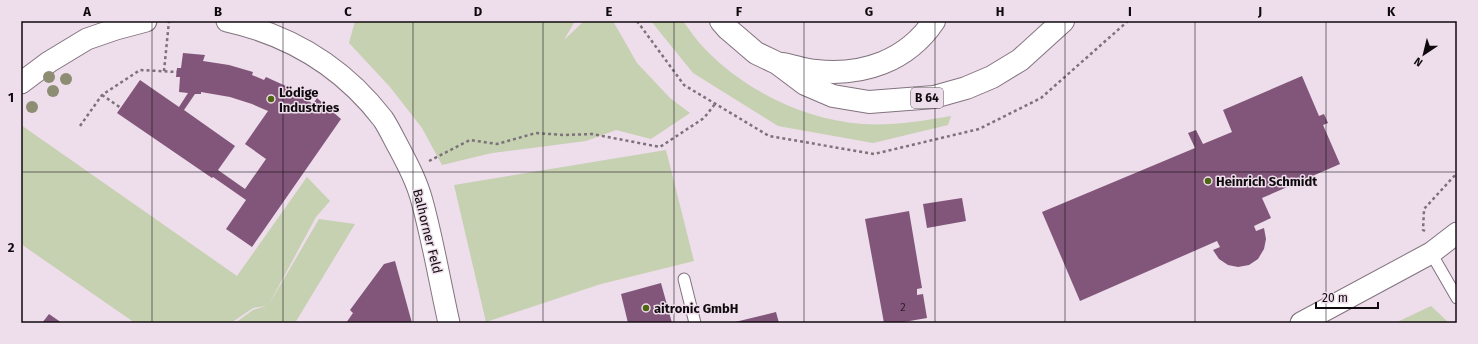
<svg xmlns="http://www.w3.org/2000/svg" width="1478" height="344" viewBox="0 0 1478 344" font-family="'Fira Sans',sans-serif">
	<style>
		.green { fill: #c5d1b1 }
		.building { fill: #81567a; fill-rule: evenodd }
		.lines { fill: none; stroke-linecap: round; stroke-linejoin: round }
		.service-casing { stroke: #82737f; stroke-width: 13 }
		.minor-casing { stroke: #82737f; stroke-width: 23 }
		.trunk-casing { stroke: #82737f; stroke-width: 24 }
		.path { stroke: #7d727a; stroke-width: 2.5; stroke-dasharray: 3 3; stroke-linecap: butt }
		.service { stroke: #fff; stroke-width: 11 }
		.minor { stroke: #fff; stroke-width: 21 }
		.trunk { stroke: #fff; stroke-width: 22 }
		.tree { fill: #8c8d73 }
		.grid { fill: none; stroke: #0f0a0e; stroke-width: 1; stroke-opacity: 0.55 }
		.poi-dot { fill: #4e6514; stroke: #eeddea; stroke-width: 1.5 }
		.labels { text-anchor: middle; stroke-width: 3; stroke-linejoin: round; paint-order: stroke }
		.number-label { font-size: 11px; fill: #2c1d29 }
		.shield { fill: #eeddea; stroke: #524950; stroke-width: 1 }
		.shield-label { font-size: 12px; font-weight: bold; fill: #0f0a0e }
		.poi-label { font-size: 13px; font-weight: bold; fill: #0f0a0e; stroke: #eeddea; text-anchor: start }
		.street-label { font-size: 13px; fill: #0f0a0e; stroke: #eeddea }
		.neatline { fill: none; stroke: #0f0a0e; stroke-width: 1.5 }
		.grid-label { font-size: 13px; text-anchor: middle; font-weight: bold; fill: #0f0a0e }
	</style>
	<rect width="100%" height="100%" fill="#eeddea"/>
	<g class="green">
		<polygon points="355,21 575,21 564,40 584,21 613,21 637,63 670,98 690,113 651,139 616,130 586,141 492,153 442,165 422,128 390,87 349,43"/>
		<path d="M651,21H683C690,30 696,40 704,48C744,90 804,120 863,124C890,126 924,121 951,116L948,125L873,143L778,126L693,73Z"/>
		<polygon points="21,125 237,276 307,177 330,201 316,217 268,306 319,219 355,224 295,323 235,323 253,310 266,306 253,308 231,323 135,323 21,244"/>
		<polygon points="666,150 694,261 601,284 486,322 454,185"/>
		<polygon points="1431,306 1449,323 1395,323"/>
	</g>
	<g class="building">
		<path d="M183,53L205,55L203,61L229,65L253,72L252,75L264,80L266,77L288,87L313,104L317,98L341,119L252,247L226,229L246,200L213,177L212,178L117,113L140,80L179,107L188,93L179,92L180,77H176L177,68H181ZM201,92L230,97L252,104L268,111L245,144L266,159L245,189L218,170L235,146L184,110L195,94H201Z"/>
		<polygon points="1302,76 1319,116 1324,114 1328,123 1323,125 1340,164 1262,198 1271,218 1254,226 1256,231 1264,228 1266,239 1264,249 1258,259 1249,265 1238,267 1228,265 1219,259 1213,250 1220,247 1217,241 1080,301 1042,212 1195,148 1188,133 1196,130 1203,144 1232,132 1223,110"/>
		<polygon points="962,198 966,221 927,228 923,204"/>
		<polygon points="909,211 922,288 917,289 917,295 923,294 927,318 898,323 884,323 865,219"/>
		<polygon points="395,261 412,323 346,323 353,313 350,310 384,264"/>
		<polygon points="661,283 672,323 628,323 621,294"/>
		<polygon points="776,312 779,323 735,323 735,322"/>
		<polygon points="49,314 62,323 42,323"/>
	</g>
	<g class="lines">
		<defs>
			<g id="service">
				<polyline points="1431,253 1457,298"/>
				<polyline points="684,279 695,323"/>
			</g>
			<g id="minor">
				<path d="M227,21C290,35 343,67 383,119C389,128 394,139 399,148C408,165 417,182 422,201C433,241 440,283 449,323"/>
				<polyline points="21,83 49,62 87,39 116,29 146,21"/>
				<polyline points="1301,323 1431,253 1457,233"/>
			</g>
			<g id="trunk">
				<polyline points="721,21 728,29 756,53 777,63 805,84 833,96 869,102 934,97 966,88 992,77 1020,60 1063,21"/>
				<path d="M783,64C794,66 805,70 816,71C863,76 907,61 934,21"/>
			</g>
		</defs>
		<use href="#service" class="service-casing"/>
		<use href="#minor" class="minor-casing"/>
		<use href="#trunk" class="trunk-casing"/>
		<g class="path">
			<polyline points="637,21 684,85 769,136 874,154 979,129 1041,98 1128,21"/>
			<polyline points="164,71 169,21"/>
			<polyline points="102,95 121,108"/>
			<polyline points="80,126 102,95 140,70 177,72"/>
			<polyline points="429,161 470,140 497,144 536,133 563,135 592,134 660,147 704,118 715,104"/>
			<polyline points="1425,231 1423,230 1424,209 1457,173"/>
		</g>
		<use href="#service" class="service"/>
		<use href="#minor" class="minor"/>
		<use href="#trunk" class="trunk"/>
	</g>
	<g class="tree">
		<circle cx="49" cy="77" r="6"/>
		<circle cx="66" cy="79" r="6"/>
		<circle cx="53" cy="91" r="6"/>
		<circle cx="32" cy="107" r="6"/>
	</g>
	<path class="grid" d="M152,21V323M283,21V323M413,21V323M543,21V323M674,21V323M804,21V323M935,21V323M1065,21V323M1195,21V323M1326,21V323M21,172H1457"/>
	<g class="poi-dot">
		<circle cx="271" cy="99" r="4"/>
		<circle cx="1208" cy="181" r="4"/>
		<circle cx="646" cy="308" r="4"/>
	</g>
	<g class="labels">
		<g class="number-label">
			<text x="903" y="311">2</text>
		</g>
		<rect class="shield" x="911" y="88" width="32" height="20" rx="3"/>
		<g class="shield-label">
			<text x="927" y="102">B 64</text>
		</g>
		<g class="poi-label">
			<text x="279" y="97">Lödige<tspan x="279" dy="15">Industries</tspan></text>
			<text x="1216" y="186">Heinrich Schmidt</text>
			<text x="654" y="313">aitronic GmbH</text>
		</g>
		<g class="street-label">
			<text transform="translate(428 231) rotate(76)" y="5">Balhorner Feld</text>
		</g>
	</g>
	<rect width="1478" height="344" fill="none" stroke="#eeddea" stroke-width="44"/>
	<g transform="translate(1424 54) rotate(215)" stroke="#eeddea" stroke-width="3" paint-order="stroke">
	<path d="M0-3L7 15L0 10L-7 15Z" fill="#0f0a0e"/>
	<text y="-6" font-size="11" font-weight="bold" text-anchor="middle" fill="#0f0a0e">N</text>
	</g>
	<path d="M1316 302v6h62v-6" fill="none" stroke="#0f0a0e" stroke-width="2"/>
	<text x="1322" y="302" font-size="12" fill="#0f0a0e" stroke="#eeddea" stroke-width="3" paint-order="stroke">20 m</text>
	<rect x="22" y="22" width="1434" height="300" class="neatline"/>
	<g class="grid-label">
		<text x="87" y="16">A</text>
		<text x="218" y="16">B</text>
		<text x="348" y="16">C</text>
		<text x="478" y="16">D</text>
		<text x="609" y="16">E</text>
		<text x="739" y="16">F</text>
		<text x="869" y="16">G</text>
		<text x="1000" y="16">H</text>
		<text x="1130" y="16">I</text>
		<text x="1260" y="16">J</text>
		<text x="1391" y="16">K</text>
		<text x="11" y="102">1</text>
		<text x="11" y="252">2</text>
	</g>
</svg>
